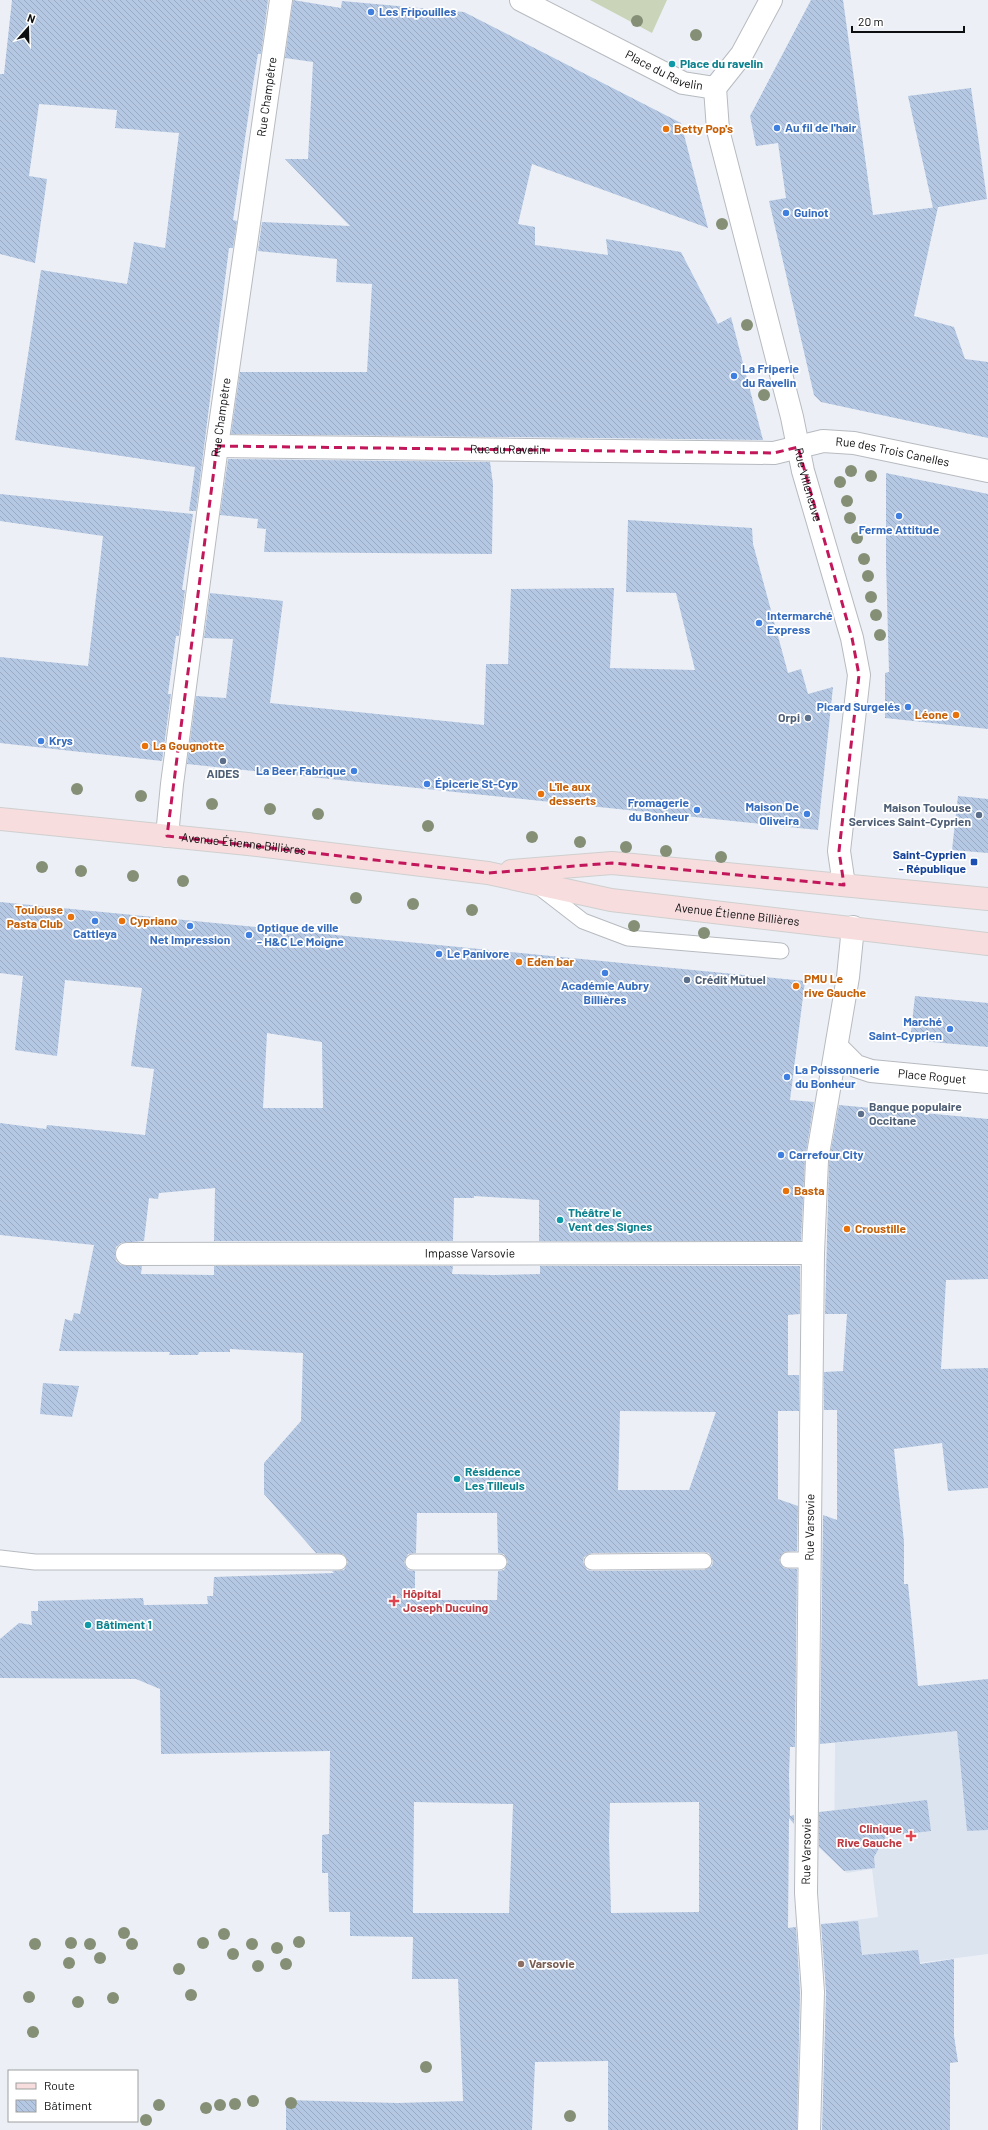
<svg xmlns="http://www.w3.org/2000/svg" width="988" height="2130" viewBox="0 0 988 2130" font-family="Barlow,sans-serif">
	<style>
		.built { fill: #dce4f0 }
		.pitch { fill: #c9d4b9 }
		.building { fill: url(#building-back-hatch); fill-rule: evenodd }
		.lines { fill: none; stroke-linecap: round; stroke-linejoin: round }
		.lane-casing { stroke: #b7bbc0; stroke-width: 17 }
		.street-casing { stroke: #b7bbc0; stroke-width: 24 }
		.primary-casing { stroke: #cfcfcf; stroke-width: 24 }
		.lane { stroke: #fff; stroke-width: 15 }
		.street { stroke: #fff; stroke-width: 22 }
		.primary { stroke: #f7ddde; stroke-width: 22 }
		.tree { fill: #858f76 }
		.marked { fill: none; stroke: #c2185b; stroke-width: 3; stroke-dasharray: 8 5; stroke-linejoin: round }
		.shop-dot { fill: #3f7fe0; stroke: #fff; stroke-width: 1.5 }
		.culture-dot { fill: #0f9aa8; stroke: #fff; stroke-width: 1.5 }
		.food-dot { fill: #e8710a; stroke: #fff; stroke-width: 1.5 }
		.service-dot { fill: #5c6f8a; stroke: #fff; stroke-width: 1.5 }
		.transit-dot { fill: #1a4fb4; stroke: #fff; stroke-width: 1.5 }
		.health-dot { fill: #e0444e; stroke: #fff; stroke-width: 1.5 }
		.education-dot { fill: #8d6e63; stroke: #fff; stroke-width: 1.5 }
		.labels { text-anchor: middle; stroke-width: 3.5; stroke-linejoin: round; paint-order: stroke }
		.shop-label { font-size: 12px; font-weight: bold; fill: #366cbe; stroke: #fff; text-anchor: start }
		.culture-label { font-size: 12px; font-weight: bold; fill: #0d838f; stroke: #fff; text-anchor: start }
		.street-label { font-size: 12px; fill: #0d0e10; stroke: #fff }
		.food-label { font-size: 12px; font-weight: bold; fill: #c56008; stroke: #fff; text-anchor: start }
		.service-label { font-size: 12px; font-weight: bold; fill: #4e5e75; stroke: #fff; text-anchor: end }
		.transit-label { font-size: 12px; font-weight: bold; fill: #164399; stroke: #fff; text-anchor: end }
		.health-label { font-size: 12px; font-weight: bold; fill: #be3a42; stroke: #fff; text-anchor: start }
		.education-label { font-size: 12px; font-weight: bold; fill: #785e54; stroke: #fff; text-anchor: start }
	</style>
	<defs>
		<pattern id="building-back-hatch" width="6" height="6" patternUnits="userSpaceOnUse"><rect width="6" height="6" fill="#b4c7e3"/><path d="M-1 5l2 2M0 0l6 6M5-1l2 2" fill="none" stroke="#9aaac2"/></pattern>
	</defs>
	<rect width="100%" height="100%" fill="#ecf0f6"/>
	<polygon class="built" points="988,1684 988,1954 834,1974 834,1923 878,1917 872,1869 847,1873 834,1861 835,1743 919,1734"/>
	<polygon class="pitch" points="590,0 667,0 652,33"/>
	<g class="building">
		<polygon points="12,0 268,0 261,54 258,54 253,84 233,220 237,221 233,248 229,248 196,511 189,511 195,467 15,440 41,270 127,284 134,242 165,248 179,133 115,128 117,110 39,104 29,176 47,179 35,263 0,254 0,74 4,74"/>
		<polygon points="293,0 341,8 342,1 464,12 681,123 708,228 532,164 518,224 535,227 535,245 608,255 606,239 681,252 718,324 731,317 763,440 231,434 240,372 367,372 372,284 336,282 337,259 258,251 262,222 350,226 285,159 308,159 313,62 285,58"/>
		<polygon points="811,0 843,0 873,215 938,207 914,316 954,327 965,359 988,362 988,438 821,402 814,395 769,201 786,198 778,143 756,146 750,116"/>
		<polygon points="971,88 987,199 933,208 908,96"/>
		<polygon points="228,459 490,462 493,484 492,554 264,552 266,529 257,528 258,519 220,515"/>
		<polygon points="886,473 988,494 988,729 885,718 885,673 889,672 886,563"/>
		<polygon points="0,494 193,514 182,590 185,590 179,636 176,636 168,694 171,694 162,761 0,743 0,657 88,666 103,536 0,521"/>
		<polygon points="628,520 752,528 753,544 788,673 801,669 808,694 833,687 818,830 187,764 196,696 226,698 233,639 204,638 210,593 283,601 270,703 484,725 486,664 508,664 511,589 614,588 610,668 695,670 676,593 626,592"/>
		<polygon points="958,796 988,799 988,853 952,850"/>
		<path d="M0,902L805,981L790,1100L814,1102L805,1159L801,1241H539V1200L474,1196V1198H454L453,1241H214L215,1188L159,1193L158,1199L149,1198L144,1241L121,1243L116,1247L115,1254L116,1261L121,1265L142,1266L141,1274L214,1275V1266H453L452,1274L493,1275L540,1274V1266H800V1314L788,1315V1375H799V1411H778V1499L798,1506L797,1551L784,1552L779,1560L784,1568L797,1569L795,1747H790L789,1775L790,1816L794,1815V1824L789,1818L788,1928L796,1927L800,1992L797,2130H608V2061L535,2062L532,2130H286V2100L398,2103L463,2101L458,1979H412L413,1937L350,1936V1912H329L328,1873H322V1835L329,1834L330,1751L161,1754L160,1689L136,1679L0,1678V1639L19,1623L32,1625L31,1611H38V1601L143,1598L144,1605L208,1604L207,1596H213L214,1577L334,1573L332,1571L344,1570L348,1562L343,1554L316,1553L264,1494V1463L301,1421L303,1353L230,1349V1352H199L198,1355H169L170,1352L59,1351L65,1319L72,1321L74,1313L80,1314L94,1245L0,1235V1123L46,1129L47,1125L145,1135L154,1069L131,1066L142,988L65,980L57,1056L15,1050L23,976L0,973ZM267,1033L322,1042L323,1108H263ZM620,1411L716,1412L689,1490H618ZM417,1513H497L498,1553L504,1554L508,1562L504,1570L498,1571L497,1600H415V1571L408,1570L404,1562L408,1554L416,1553ZM704,1552L709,1553L713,1561L712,1566L704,1570L592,1571L587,1570L583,1562L584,1557L592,1553ZM414,1802L513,1804L509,1913H413ZM699,1802V1912L611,1913L609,1840L610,1803Z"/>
		<polygon points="915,996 988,1003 988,1047 910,1040"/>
		<polygon points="839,1105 988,1119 988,1279 946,1280 941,1369 988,1368 988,1488 948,1491 942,1443 894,1449 904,1542 904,1584 908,1584 918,1686 988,1679 988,1830 967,1831 957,1731 820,1744 823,1515 837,1520 837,1410 824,1410 824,1372 843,1371 847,1314 825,1314 829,1161"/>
		<polygon points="43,1383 79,1386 72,1417 40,1414"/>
		<polygon points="927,1800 931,1831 886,1836 874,1857 875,1868 844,1871 819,1847 819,1812"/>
		<polygon points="858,1921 862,1955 918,1950 920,1964 954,1959 954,2036 958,2062 950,2063 950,2130 822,2130 826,1992 821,1924"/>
	</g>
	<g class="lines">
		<defs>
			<g id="lane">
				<polyline points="539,887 583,921 628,938 781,951"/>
				<polyline points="0,1558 35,1562 339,1562"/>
				<polyline points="788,1560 810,1560"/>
				<polyline points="413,1562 499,1562"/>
				<polyline points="592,1562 704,1561"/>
			</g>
			<g id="street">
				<path id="s1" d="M521,0L683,83L715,88L742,54L771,0"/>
				<path id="s2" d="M715,88L718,130L792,417L803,471L852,638L859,675L839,851L844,885"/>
				<path id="s3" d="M217,446L774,453L823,441L854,443L988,471"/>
				<path id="s4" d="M167,836L172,784L217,446L281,0"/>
				<path id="s5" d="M837,1047L856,1066L871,1071L988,1082"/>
				<path id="s6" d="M127,1254L813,1253"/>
				<path id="s7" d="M809,2130L813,1992L806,1893L813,1253L817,1160L848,977L853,927"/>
			</g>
			<g id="primary">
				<path id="s8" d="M0,819L248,844L488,873L611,900L988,944"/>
				<polyline points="511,871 612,863 988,899"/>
			</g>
		</defs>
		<use href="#lane" class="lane-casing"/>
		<use href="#street" class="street-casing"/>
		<use href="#primary" class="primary-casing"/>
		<use href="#lane" class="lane"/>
		<use href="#street" class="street"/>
		<use href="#primary" class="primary"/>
	</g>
	<g class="tree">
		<circle cx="637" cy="21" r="6"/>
		<circle cx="696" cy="35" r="6"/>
		<circle cx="722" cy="224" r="6"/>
		<circle cx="747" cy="325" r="6"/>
		<circle cx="764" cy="395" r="6"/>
		<circle cx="851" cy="471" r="6"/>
		<circle cx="871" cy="476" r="6"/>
		<circle cx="840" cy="482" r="6"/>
		<circle cx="847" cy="501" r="6"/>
		<circle cx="850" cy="518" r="6"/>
		<circle cx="857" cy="538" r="6"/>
		<circle cx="864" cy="559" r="6"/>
		<circle cx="868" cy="576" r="6"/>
		<circle cx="871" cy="597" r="6"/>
		<circle cx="876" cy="615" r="6"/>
		<circle cx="880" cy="635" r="6"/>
		<circle cx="77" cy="789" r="6"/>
		<circle cx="141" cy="796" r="6"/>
		<circle cx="212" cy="804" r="6"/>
		<circle cx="270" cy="809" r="6"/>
		<circle cx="318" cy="814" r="6"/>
		<circle cx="428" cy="826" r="6"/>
		<circle cx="532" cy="837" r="6"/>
		<circle cx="580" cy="842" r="6"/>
		<circle cx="626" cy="847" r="6"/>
		<circle cx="666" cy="851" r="6"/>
		<circle cx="721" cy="857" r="6"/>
		<circle cx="42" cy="867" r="6"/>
		<circle cx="81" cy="871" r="6"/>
		<circle cx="133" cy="876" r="6"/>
		<circle cx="183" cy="881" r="6"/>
		<circle cx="356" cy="898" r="6"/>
		<circle cx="413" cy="904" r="6"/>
		<circle cx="472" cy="910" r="6"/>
		<circle cx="634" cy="926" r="6"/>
		<circle cx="704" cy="933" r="6"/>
		<circle cx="124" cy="1933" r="6"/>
		<circle cx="224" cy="1934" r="6"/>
		<circle cx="299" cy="1942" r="6"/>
		<circle cx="71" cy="1943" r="6"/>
		<circle cx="203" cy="1943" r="6"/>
		<circle cx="35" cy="1944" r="6"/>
		<circle cx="90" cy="1944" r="6"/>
		<circle cx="132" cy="1944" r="6"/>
		<circle cx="252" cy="1944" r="6"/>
		<circle cx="277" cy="1948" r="6"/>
		<circle cx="233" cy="1954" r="6"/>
		<circle cx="100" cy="1958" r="6"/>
		<circle cx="69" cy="1963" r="6"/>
		<circle cx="286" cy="1964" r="6"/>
		<circle cx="258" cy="1966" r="6"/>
		<circle cx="179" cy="1969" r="6"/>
		<circle cx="191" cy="1995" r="6"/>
		<circle cx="29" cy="1997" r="6"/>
		<circle cx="113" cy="1998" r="6"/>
		<circle cx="78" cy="2002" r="6"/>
		<circle cx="33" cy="2032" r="6"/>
		<circle cx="426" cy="2067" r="6"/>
		<circle cx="253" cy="2101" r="6"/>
		<circle cx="291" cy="2103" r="6"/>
		<circle cx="235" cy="2104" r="6"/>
		<circle cx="159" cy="2105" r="6"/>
		<circle cx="220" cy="2105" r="6"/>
		<circle cx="206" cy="2108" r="6"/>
		<circle cx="570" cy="2116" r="6"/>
		<circle cx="146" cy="2120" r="6"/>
	</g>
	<path class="marked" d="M217,446L774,453L798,447L852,638L859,675L839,851L844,885L612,863L488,873L167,836Z"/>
	<g class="shop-dot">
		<circle cx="371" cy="12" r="4"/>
		<circle cx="777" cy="128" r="4"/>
		<circle cx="786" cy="213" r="4"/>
		<circle cx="734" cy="376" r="4"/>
		<circle cx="899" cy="516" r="4"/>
		<circle cx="759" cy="623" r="4"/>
		<circle cx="908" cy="707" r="4"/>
		<circle cx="41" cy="741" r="4"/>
		<circle cx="354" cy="771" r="4"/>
		<circle cx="427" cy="784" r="4"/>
		<circle cx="697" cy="810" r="4"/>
		<circle cx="807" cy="814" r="4"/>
		<circle cx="95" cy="921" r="4"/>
		<circle cx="190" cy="926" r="4"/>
		<circle cx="249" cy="935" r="4"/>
		<circle cx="439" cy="954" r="4"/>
		<circle cx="605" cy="973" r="4"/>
		<circle cx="950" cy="1029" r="4"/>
		<circle cx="787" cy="1077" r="4"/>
		<circle cx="781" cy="1155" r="4"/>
	</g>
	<g class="culture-dot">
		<circle cx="672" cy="64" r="4"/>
		<circle cx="560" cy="1220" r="4"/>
		<circle cx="457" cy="1479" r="4"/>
		<circle cx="88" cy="1625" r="4"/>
	</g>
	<g class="food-dot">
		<circle cx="666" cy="129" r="4"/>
		<circle cx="956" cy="715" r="4"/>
		<circle cx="145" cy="746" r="4"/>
		<circle cx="541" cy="794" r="4"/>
		<circle cx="71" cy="917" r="4"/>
		<circle cx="122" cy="921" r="4"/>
		<circle cx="519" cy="962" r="4"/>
		<circle cx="796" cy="986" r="4"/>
		<circle cx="786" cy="1191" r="4"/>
		<circle cx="847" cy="1229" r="4"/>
	</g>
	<g class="service-dot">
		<circle cx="808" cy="718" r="4"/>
		<circle cx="223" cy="761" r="4"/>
		<circle cx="979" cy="815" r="4"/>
		<circle cx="687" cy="980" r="4"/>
		<circle cx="861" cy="1114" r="4"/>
	</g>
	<rect class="transit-dot" x="970" y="858" width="8" height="8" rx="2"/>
	<g class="health-dot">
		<path d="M392 1595h4v4h4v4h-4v4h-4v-4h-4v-4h4z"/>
		<path d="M909 1830h4v4h4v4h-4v4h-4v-4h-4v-4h4z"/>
	</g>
	<circle class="education-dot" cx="521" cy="1964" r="4"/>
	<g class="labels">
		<g class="shop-label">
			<text x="379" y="16">Les Fripouilles</text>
			<text x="785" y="132">Au fil de l'hair</text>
			<text x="794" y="217">Guinot</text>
			<text x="742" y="373">La Friperie<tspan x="742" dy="14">du Ravelin</tspan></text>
			<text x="899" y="534" text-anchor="middle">Ferme Attitude</text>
			<text x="767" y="620">Intermarché<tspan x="767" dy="14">Express</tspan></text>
			<text x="900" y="711" text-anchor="end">Picard Surgelés</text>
			<text x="49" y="745">Krys</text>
			<text x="346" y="775" text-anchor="end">La Beer Fabrique</text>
			<text x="435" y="788">Épicerie St-Cyp</text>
			<text x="689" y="807" text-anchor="end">Fromagerie<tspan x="689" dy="14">du Bonheur</tspan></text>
			<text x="799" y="811" text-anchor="end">Maison De<tspan x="799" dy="14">Oliveira</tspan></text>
			<text x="257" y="932">Optique de ville<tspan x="257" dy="14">- H&amp;C Le Moigne</tspan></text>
			<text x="95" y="938" text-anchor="middle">Cattleya</text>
			<text x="190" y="944" text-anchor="middle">Net Impression</text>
			<text x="447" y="958">Le Panivore</text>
			<text x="605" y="990" text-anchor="middle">Académie Aubry<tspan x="605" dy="14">Billières</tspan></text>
			<text x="942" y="1026" text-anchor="end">Marché<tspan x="942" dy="14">Saint-Cyprien</tspan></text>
			<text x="795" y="1074">La Poissonnerie<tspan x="795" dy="14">du Bonheur</tspan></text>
			<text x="789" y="1159">Carrefour City</text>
		</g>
		<g class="culture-label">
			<text x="680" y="68">Place du ravelin</text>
			<text x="568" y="1217">Théâtre le<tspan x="568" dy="14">Vent des Signes</tspan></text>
			<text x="465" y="1476">Résidence<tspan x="465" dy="14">Les Tilleuls</tspan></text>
			<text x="96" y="1629">Bâtiment 1</text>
		</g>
		<g class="street-label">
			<text dy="4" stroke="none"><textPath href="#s1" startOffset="160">Place du Ravelin</textPath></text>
			<text dy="4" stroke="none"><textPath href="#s4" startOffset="746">Rue Champêtre</textPath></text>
			<text dy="4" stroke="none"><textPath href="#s4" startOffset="422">Rue Champêtre</textPath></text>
			<text dy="4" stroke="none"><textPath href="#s3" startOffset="291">Rue du Ravelin</textPath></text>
			<text dy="4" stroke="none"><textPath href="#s3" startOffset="678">Rue des Trois Canelles</textPath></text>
			<text dy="4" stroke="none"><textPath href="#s2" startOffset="408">Rue Villeneuve</textPath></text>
			<text dy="4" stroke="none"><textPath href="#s8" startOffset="245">Avenue Étienne Billières</textPath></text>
			<text dy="4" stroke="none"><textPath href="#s8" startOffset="744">Avenue Étienne Billières</textPath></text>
			<text dy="4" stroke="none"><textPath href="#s5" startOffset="104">Place Roguet</textPath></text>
			<text dy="4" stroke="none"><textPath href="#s6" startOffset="343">Impasse Varsovie</textPath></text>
			<text dy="4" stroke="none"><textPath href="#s7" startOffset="603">Rue Varsovie</textPath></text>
			<text dy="4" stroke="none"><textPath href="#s7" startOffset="279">Rue Varsovie</textPath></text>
		</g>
		<g class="food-label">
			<text x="674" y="133">Betty Pop's</text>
			<text x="948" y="719" text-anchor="end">Léone</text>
			<text x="153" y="750">La Gougnotte</text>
			<text x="549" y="791">L'île aux<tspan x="549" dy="14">desserts</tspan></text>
			<text x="63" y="914" text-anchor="end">Toulouse<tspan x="63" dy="14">Pasta Club</tspan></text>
			<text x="130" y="925">Cypriano</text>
			<text x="527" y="966">Eden bar</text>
			<text x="804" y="983">PMU Le<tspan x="804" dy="14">rive Gauche</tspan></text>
			<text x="794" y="1195">Basta</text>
			<text x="855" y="1233">Croustille</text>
		</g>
		<g class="service-label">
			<text x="800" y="722">Orpi</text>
			<text x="223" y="778" text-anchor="middle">AIDES</text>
			<text x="971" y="812">Maison Toulouse<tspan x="971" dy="14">Services Saint-Cyprien</tspan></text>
			<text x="695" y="984" text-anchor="start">Crédit Mutuel</text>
			<text x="869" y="1111" text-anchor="start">Banque populaire<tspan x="869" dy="14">Occitane</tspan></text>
		</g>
		<g class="transit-label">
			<text x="966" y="859">Saint-Cyprien<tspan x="966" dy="14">- République</tspan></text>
		</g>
		<g class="health-label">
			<text x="403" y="1598">Hôpital<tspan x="403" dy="14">Joseph Ducuing</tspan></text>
			<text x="902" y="1833" text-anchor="end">Clinique<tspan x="902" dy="14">Rive Gauche</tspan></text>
		</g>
		<g class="education-label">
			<text x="529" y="1968">Varsovie</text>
		</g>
	</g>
	<rect x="8" y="2070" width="130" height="52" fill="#ffffff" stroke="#9e9f9f"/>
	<rect x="16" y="2083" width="20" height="6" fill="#f7ddde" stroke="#9e9f9f"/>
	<text x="44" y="2090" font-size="12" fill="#0d0e10">Route</text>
	<rect x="16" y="2100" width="20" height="12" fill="url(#building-back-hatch)" stroke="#9e9f9f"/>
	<text x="44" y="2110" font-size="12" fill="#0d0e10">Bâtiment</text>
	<g transform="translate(28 28) rotate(20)" stroke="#ffffff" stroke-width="3" paint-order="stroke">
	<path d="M0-3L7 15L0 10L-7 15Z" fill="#0d0e10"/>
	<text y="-6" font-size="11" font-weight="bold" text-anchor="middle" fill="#0d0e10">N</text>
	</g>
	<path d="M852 26v6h112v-6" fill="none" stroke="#0d0e10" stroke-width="2"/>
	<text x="858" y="26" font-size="12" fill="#0d0e10" stroke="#ffffff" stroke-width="3" paint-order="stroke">20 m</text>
</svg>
